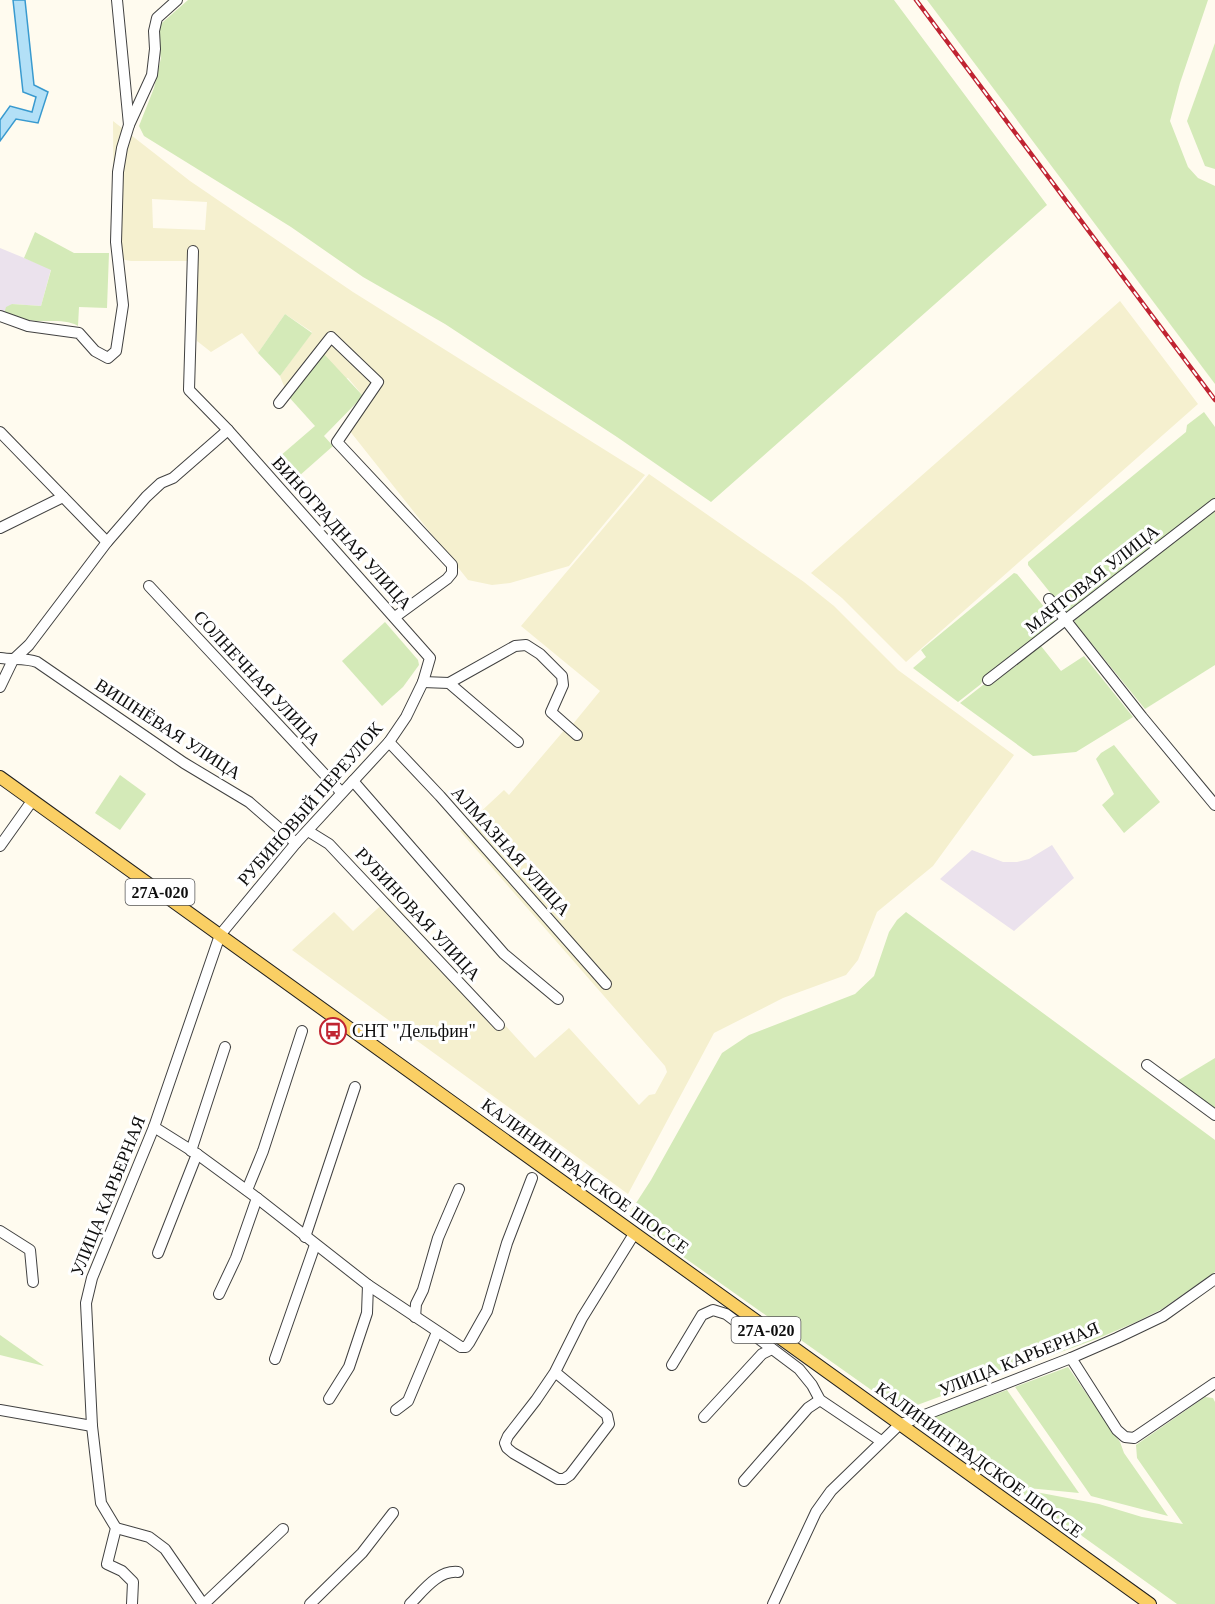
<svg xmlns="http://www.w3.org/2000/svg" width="1215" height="1604" viewBox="0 0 1215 1604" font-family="Georgia,serif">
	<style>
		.industrial { fill: #ebe2ed }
		.farmland { fill: #f5f0cf; fill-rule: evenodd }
		.green { fill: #d4eab8 }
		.water { fill: #b3e0f7; stroke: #399acf; stroke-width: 1.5 }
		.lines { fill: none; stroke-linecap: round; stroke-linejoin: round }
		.minor-casing { stroke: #414141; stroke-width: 12 }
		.major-casing { stroke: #1f1f1f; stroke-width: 14 }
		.minor { stroke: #fff; stroke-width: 10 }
		.major { stroke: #facf64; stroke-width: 12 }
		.rail-casing { stroke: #c02432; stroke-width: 4.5 }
		.rail { stroke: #fff; stroke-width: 2; stroke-dasharray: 7; stroke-linecap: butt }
		.labels { text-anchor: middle; stroke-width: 6; stroke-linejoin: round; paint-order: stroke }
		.shield { fill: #fff; stroke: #565656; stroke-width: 1.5 }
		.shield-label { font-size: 16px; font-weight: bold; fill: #0e0e0e }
		.street-label { font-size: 18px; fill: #0e0e0e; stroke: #fff }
		.poi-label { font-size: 18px; fill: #0e0e0e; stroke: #fff; text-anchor: start }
	</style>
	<rect width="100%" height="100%" fill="#fffbef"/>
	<g class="industrial">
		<polygon points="0,248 51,269 41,306 12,304 3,317 0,316"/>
		<polygon points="1052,845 1074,878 1014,931 940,879 972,850 1003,862 1017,862 1029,859"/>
	</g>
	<g class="farmland">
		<path d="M113,121L190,181L353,292L645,475L569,566L510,583L492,585L468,580L349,430L369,403L348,378L288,396L280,376L312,332L285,314L258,353L242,333L211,352L197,341V261H131L114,258ZM152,199L207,202L205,230L153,228Z"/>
		<polygon points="1120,301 1198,404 906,662 842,598 811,573"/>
		<polygon points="649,474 804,582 834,606 898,670 1014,755 933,866 877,912 858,960 846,975 783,998 714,1033 628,1194 292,950 334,912 353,931 389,898 535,1058 569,1028 639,1105 649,1095 655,1094 667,1072 665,1066 460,831 504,790 509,795 566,728 568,730 600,691 521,626"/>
	</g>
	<g class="green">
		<polygon points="188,0 894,0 1047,205 711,502 617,437 445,324 363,277 291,227 144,136 139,126 154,88 161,58 155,29"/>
		<polygon points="927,0 1208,0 1180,83 1170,121 1188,167 1198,178 1215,186 1215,384"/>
		<polygon points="1215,43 1215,169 1205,166 1187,121"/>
		<path d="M35,232L74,253H109L107,308L79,307L78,326C64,318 44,323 29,320L27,324L3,317L6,307L12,304L41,306L51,270L24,258Z"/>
		<polygon points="285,314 312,333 280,376 258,353"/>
		<polygon points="324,354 363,396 324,436 333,446 290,484 272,463 315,426 288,396"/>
		<polygon points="1204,412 1215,427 1215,498 1069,612 1065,611 1028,565 1028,562 1186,432 1187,425"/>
		<polygon points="1215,511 1215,665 1145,709 1075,623 1075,620"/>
		<polygon points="1014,573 1017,574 1055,620 1054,623 984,677 981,684 958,702 913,668 926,657 921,650"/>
		<polygon points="385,622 418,660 419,665 403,687 382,706 342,661"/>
		<polygon points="1041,646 1061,671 1084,656 1133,717 1076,752 1033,756 960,703 983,685 991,685"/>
		<polygon points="1114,745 1160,802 1124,833 1102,805 1114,794 1096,759 1101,753"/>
		<polygon points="120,775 146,794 120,830 95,813"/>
		<polygon points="906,912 1215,1140 1215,1272 1162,1309 1136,1322 1099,1338 901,1411 627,1217 651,1180 722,1053 749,1035 855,994 874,976 889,932 897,920"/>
		<polygon points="1215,1058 1215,1109 1177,1081"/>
		<polygon points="0,1335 44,1366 0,1355"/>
		<polygon points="1068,1367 1120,1442 1124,1453 1168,1516 1091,1496 1015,1387"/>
		<polygon points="1007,1390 1079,1493 1028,1488 932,1417"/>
		<polygon points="1205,1397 1213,1398 1215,1402 1215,1604 1177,1604 1015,1488 1099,1504 1142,1517 1183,1524 1137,1458 1136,1445"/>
	</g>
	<polygon class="water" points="13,0 25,0 34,85 48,92 38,123 16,119 0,141 0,120 10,106 32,112 36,97 23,92"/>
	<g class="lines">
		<defs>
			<g id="minor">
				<polyline points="117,0 129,125"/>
				<polyline points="0,316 28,326 79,333 95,351 108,358 116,351 123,305 116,242 118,172 122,148 129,125 152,75 155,49 154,31 157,18 177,0"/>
				<polyline points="279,403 331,337 378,382 337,442 452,565 452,573 447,579 395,617"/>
				<polyline points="0,432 107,542"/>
				<polyline points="0,528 63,497"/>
				<polyline points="149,586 341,792"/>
				<polyline points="1049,599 1142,717 1215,805"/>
				<path d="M0,658C13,660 25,658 37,662L184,763L249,802L296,843"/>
				<polyline points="988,680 1215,504"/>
				<polyline points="423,682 449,683 518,742"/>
				<polyline points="449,683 515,646 526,645 540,654 562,676 563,685 551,712 577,735"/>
				<polyline points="0,687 13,660 29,645 107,542 146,497 161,483 173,478 228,430"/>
				<polyline points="389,742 440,796 606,984"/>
				<polyline points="353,781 504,954 558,999"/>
				<polyline points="308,831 329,844 499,1025"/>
				<polyline points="0,846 32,801"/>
				<polyline points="1147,1065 1215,1115"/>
				<polyline points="154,1127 197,1154 257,1198 368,1285 461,1347 466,1347 469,1343 487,1311 507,1243 532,1178"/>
				<polyline points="191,1151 225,1047"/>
				<polyline points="247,1190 263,1151 302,1031"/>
				<polyline points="0,1231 30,1250 33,1282"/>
				<polyline points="305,1237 355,1087"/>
				<polyline points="158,1253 197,1154"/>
				<polyline points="219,1294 236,1258 257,1198"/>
				<polyline points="415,1317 416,1304 423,1290 438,1238 459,1189"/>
				<polyline points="1071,1358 1117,1430 1125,1437 1134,1438 1215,1383"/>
				<polyline points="275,1359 315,1245"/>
				<polyline points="672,1365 702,1315 713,1310 726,1314 799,1369 812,1385 820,1400 881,1441"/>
				<polyline points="555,1372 536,1400 508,1436 505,1443 507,1448 513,1453 558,1479 564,1479 570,1475 609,1424 607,1415 555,1372 582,1318 634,1234"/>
				<polyline points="329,1399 349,1367 367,1313 368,1285"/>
				<polyline points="0,1410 92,1426"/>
				<polyline points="396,1410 408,1401 437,1332"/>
				<polyline points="704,1417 762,1354 772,1349"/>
				<polyline points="744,1481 808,1408 820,1400"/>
				<polyline points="116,1528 149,1537 165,1549 203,1604"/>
				<polyline points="132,1604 133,1582 122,1571 107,1564 116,1528 101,1503 92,1426 86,1303 92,1278 154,1127 220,935 296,843 389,742 406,717 423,682 430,658 228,430 189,390 193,251"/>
				<polyline points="204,1604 283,1529"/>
				<polyline points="310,1604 362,1553 393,1513"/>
				<path d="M410,1604C423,1591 438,1570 458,1572"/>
				<polyline points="773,1604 816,1512 831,1491 899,1425 1071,1358 1117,1338 1163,1316 1215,1279"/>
			</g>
			<polyline id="major" points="0,777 1150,1604"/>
		</defs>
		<use href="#minor" class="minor-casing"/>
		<use href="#major" class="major-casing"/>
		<use href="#minor" class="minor"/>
		<use href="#major" class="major"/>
		<defs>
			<polyline id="rail" points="916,0 1215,400"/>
		</defs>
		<use href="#rail" class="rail-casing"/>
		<use href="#rail" class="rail"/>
	</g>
	<defs>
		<symbol id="bus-ring" viewBox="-11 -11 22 22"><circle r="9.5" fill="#fff" stroke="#c02432" stroke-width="1.5"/><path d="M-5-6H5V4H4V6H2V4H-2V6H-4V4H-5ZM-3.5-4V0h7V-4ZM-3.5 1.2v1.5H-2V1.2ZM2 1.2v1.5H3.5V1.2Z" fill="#c02432"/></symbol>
	</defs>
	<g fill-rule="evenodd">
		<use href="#bus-ring" x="318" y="1016" width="30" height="30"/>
	</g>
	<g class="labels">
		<g class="shield">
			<rect x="125.5" y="879" width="69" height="26" rx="4.5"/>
			<rect x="731.5" y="1317" width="69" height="26" rx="4.5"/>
		</g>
		<g class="shield-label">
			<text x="160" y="898">27А-020</text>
			<text x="766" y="1336">27А-020</text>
		</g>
		<g class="street-label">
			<text transform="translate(342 533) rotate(48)" y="6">ВИНОГРАДНАЯ УЛИЦА</text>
			<text transform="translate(1092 579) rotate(-38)" y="6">МАЧТОВАЯ УЛИЦА</text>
			<text transform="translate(257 678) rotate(47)" y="6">СОЛНЕЧНАЯ УЛИЦА</text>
			<text transform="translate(168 729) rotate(33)" y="6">ВИШНЁВАЯ УЛИЦА</text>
			<text transform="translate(310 804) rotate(-49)" y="6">РУБИНОВЫЙ ПЕРЕУЛОК</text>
			<text transform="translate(511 851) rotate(48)" y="6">АЛМАЗНАЯ УЛИЦА</text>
			<text transform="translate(418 914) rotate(47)" y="6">РУБИНОВАЯ УЛИЦА</text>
			<text transform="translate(585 1176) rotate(36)" y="6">КАЛИНИНГРАДСКОЕ ШОССЕ</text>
			<text transform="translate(108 1196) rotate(-68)" y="6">УЛИЦА КАРЬЕРНАЯ</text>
			<text transform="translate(1019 1359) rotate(-22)" y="6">УЛИЦА КАРЬЕРНАЯ</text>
			<text transform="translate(979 1460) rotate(36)" y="6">КАЛИНИНГРАДСКОЕ ШОССЕ</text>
		</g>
		<g class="poi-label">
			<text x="352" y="1037">СНТ "Дельфин"</text>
		</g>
	</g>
</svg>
